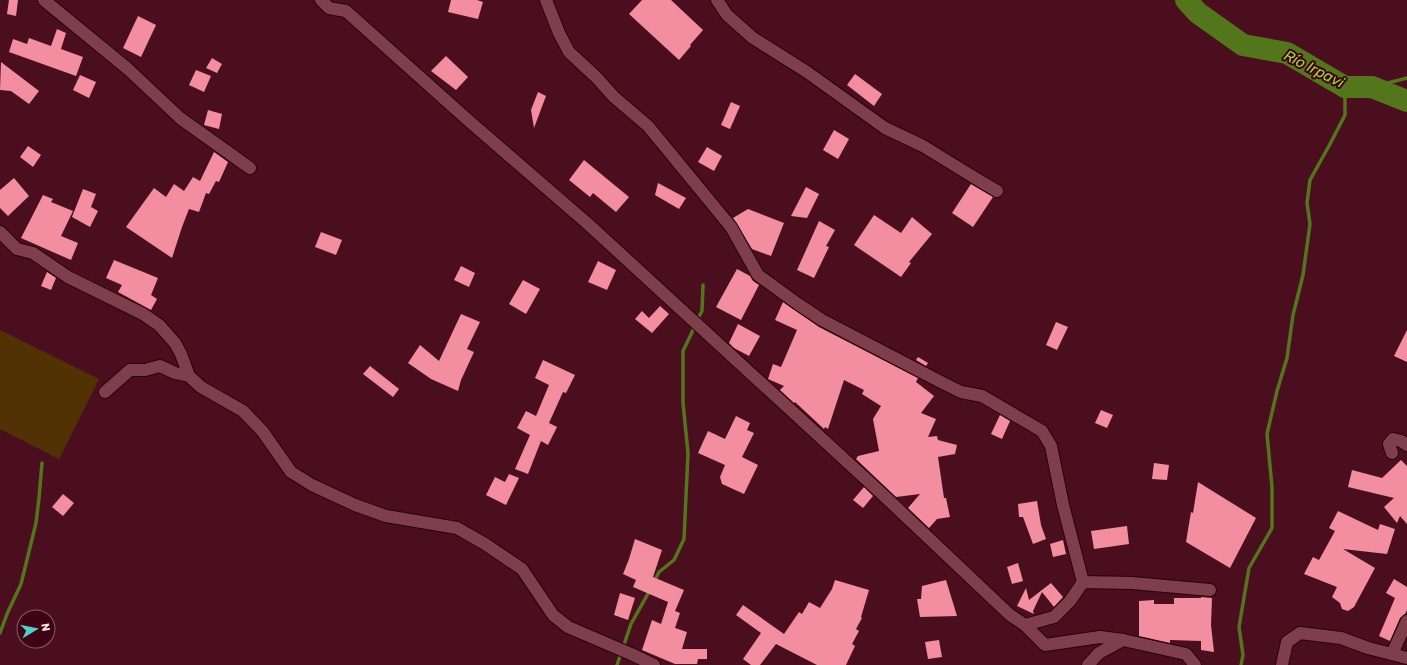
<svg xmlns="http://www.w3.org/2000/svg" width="1407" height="665" viewBox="0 0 1407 665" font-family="Rubik,sans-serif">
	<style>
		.green { fill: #523205 }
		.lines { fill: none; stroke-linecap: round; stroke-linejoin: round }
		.stream { stroke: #53761c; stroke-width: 3.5 }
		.river { stroke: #53761c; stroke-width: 22 }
		.building { fill: #f28ea0 }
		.minor-casing { stroke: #29000b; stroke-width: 14 }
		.minor { stroke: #7f3e4b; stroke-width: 12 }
		.labels { text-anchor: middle; stroke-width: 4; stroke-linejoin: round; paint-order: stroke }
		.water-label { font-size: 15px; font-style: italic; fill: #9cd745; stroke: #3f0316 }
	</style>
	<rect width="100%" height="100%" fill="#4a0e1f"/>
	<polygon class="green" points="0,330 99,379 59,459 0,429"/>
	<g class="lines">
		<g class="stream">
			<polyline points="1372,87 1407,78"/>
			<polyline points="697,320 702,311 703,285"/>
			<polyline points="654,582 659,572 674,560 684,539 688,453 683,403 683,351 695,326"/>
			<polyline points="0,633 7,614 21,584 36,523 39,498 42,463"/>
			<polyline points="617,665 631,624 650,590"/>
			<polyline points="1241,665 1243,655 1239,627 1249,568 1272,528 1272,487 1267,434 1277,391 1287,358 1293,315 1303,275 1310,224 1307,203 1310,180 1330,144 1345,115 1345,87"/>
		</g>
		<polyline class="river" points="1186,0 1198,13 1243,45 1287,53 1345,87 1372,87 1407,101"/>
	</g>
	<g class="building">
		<polygon points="9,0 18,0 16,16 7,14"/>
		<polygon points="451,0 477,0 483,2 478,19 448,12"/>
		<polygon points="642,0 671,0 703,30 690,45 691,46 679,60 629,14"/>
		<polygon points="138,16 156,25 141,57 123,48"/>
		<polygon points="57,29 66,33 61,49 83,57 76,76 9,52 13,39 27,44 29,38 51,46"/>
		<polygon points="446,56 468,77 456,90 431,71"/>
		<polygon points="212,58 222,64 217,73 206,68"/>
		<polygon points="1,62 39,91 29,104 11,91 0,90"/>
		<polygon points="196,70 211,76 204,92 189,85"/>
		<polygon points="855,74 882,94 874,106 847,85"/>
		<polygon points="80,75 96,82 89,98 73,90"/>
		<polygon points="538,92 546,96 534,128 531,110"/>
		<polygon points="731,102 740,106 730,129 721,125"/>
		<polygon points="208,110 222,114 219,129 204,125"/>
		<polygon points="834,130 849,139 838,159 823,150"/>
		<polygon points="28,146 41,155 33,167 20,157"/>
		<polygon points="707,147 722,156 714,171 698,162"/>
		<polygon points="214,152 228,162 219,182 216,181 209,194 206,193 199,212 189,209 182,227 172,258 126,227 154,188 166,197 174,184 184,191 193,177 200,181"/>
		<polygon points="584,160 629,197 616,212 593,193 590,197 569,180"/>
		<polygon points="14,178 29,196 8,216 0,208 0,190"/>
		<polygon points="658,183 686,198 679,209 655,195"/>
		<polygon points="971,184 993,197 973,227 952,213"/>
		<polygon points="806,187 819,194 807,218 791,216"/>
		<polygon points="83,189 96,194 91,207 98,211 90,227 72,217"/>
		<polygon points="43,195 53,199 51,202 73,211 61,236 78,243 71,260 21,238"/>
		<polygon points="748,209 784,223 771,256 752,249 733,218"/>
		<polygon points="874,215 901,233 912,217 932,234 909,262 911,263 901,277 854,245"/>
		<polygon points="819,221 835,230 826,246 829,247 814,278 797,270"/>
		<polygon points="321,232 342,240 336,255 315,247"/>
		<polygon points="114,260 158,278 151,295 157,299 151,310 118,292 122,285 106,278"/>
		<polygon points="598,261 616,270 607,290 588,282"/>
		<polygon points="461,266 475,273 469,287 454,280"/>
		<polygon points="737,269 750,276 753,281 759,285 741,320 716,307"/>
		<polygon points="47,272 56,278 51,290 41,286"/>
		<polygon points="523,280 540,289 526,314 509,304"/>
		<polygon points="783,302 819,327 918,378 916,382 934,396 921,413 936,419 928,437 937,436 938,440 957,445 955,454 938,457 944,498 946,498 950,517 937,519 929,528 908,508 920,494 896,497 856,459 858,456 879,451 873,419 881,406 862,394 864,390 844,380 828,429 825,427 824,429 795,402 794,403 780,390 784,386 768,379 773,364 781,367 797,330 775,320"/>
		<polygon points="660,306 669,314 652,333 635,319 642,311 649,318"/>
		<polygon points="461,314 480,322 467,349 474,352 461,380 458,391 431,379 408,363 420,345 439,361"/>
		<polygon points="1056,322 1068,327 1057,350 1046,345"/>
		<polygon points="738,324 760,336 749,356 734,348 729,343"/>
		<polygon points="1407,330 1407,362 1394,356"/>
		<polygon points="918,357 928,363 926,366 916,360"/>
		<polygon points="543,360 575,375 566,393 563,392 549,423 557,427 548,445 541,441 528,474 515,469 530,435 517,428 526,411 536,416 549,385 535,378"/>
		<polygon points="370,366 399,389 393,397 363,374"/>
		<polygon points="1101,410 1113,415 1107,428 1095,423"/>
		<polygon points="1000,415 1010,421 1002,439 991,434"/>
		<polygon points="736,416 750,423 747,430 754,433 742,457 758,465 744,494 722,484 720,477 725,465 698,453 708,431 725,439"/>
		<polygon points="1401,460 1407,466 1407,524 1400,516 1397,523 1384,507 1394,498 1348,487 1352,470 1382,478"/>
		<polygon points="1154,463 1169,465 1167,480 1152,479"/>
		<polygon points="509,474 519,478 506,505 486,495 495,477 505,482"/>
		<polygon points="1198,482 1256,518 1230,568 1186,542 1191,512 1193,513"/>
		<polygon points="864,487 873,496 863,508 853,500"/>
		<polygon points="63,494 74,503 63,516 52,507"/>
		<polygon points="1037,501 1041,525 1046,539 1033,544 1023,517 1019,517 1018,504"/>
		<polygon points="1338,511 1378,530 1380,524 1395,529 1387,554 1343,549 1375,568 1354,607 1348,611 1342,609 1340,603 1332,597 1337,587 1304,574 1313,557 1319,560 1335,531 1329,528"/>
		<polygon points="1127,526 1129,544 1094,549 1091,531"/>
		<polygon points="635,539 662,550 653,577 684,590 675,611 680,613 675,628 687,632 682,649 707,649 707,659 698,659 697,664 675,664 642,650 652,620 661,624 668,602 633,587 636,580 623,574 629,559"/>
		<polygon points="1063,540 1066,554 1053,557 1050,544"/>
		<polygon points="1018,563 1023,581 1012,584 1007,567"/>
		<polygon points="1394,579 1407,587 1407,610 1405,614 1400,618 1390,641 1379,636 1395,598 1386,593"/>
		<polygon points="835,580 869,590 861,617 862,618 856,629 859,631 852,644 855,646 846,665 817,665 776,644 760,665 751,665 743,659 761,633 736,615 743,605 784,634 799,612 802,614 809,602 820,608 832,589"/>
		<polygon points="946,580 957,616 920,617 917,599 921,599 922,586"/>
		<polygon points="1051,583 1063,597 1054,607 1042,592 1033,611 1034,614 1017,606 1026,588 1029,600"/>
		<polygon points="620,593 635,598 628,620 614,615"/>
		<polygon points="1201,597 1212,598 1211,625 1214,652 1201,650 1201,641 1170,640 1170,643 1139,636 1139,601 1154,600 1154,604 1174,604 1174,598 1201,598"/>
		<polygon points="939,640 942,657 928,659 925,642"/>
	</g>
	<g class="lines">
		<defs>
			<g id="minor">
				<polyline points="44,0 128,69 180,118 250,168"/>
				<polyline points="321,0 329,8 346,11 469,121 588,224 880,492 1010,615 1025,625 1045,645 1100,637 1123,640 1186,654 1195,665"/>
				<polyline points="546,0 559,33 569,52 596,77 614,97 648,126 731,227 758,275 798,304 822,320 939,381 961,392 982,396 1042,431 1051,446 1063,505 1083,582"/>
				<polyline points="717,0 727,15 753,38 807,72 885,128 923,146 975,178 997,191"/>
				<polyline points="0,232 17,249 33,253 68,277 143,314 159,325 175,343 181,354 189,376 201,387 243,411 263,432 291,472 312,485 355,505 386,516 457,528 485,544 522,569 553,615 568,627 631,654 654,665"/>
				<polyline points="105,392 130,370 145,370 160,366 175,373 189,376"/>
				<polyline points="1392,453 1389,444 1393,439 1401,441 1407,445"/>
				<polyline points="1025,625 1054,617 1070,601 1083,582 1132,583 1210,590"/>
				<polyline points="1392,654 1407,621"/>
				<polyline points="1088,665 1099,653 1123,640"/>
				<polyline points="1282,665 1287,642 1300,633 1341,638 1368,648 1407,658"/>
			</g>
		</defs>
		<use href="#minor" class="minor-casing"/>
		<use href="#minor" class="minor"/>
	</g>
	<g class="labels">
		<g class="water-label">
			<text transform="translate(1314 69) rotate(27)" y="5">Río Irpavi</text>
		</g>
	</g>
	<g transform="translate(36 629) rotate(80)"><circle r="19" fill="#3f0316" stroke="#8a5c69"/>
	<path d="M0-3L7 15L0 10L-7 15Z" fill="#55cec5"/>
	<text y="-6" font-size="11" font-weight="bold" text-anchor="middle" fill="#fae2e5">N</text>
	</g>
</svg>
